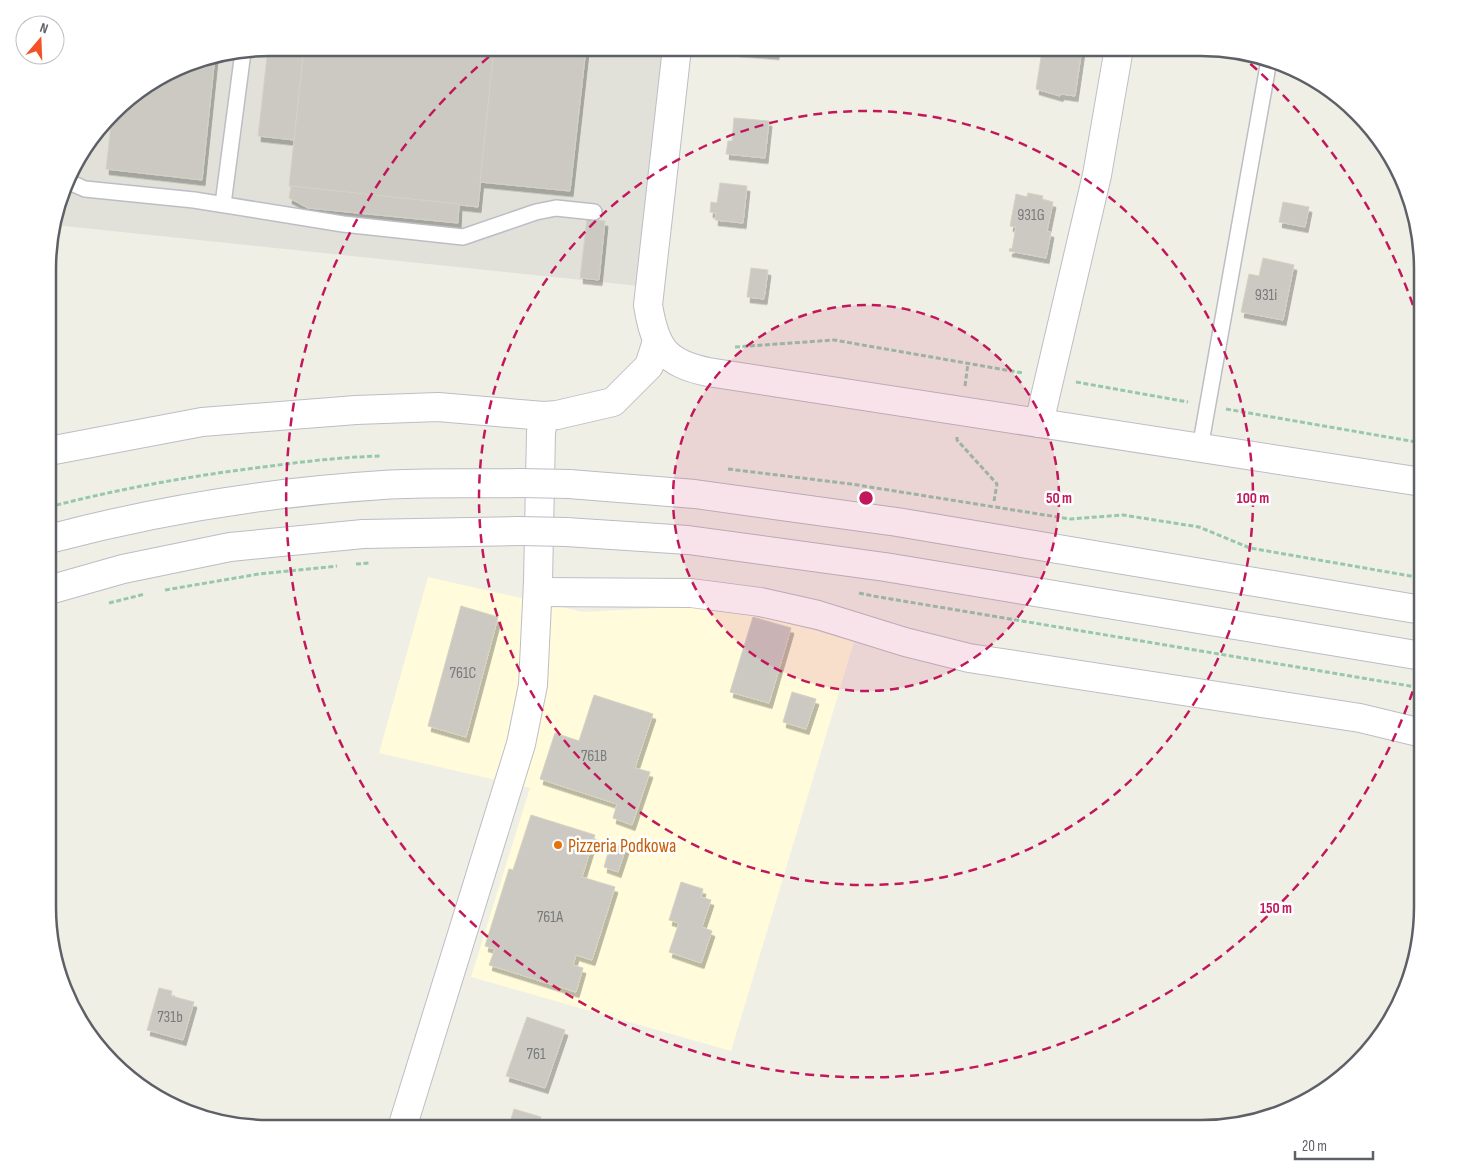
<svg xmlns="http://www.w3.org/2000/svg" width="1470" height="1176" viewBox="0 0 1470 1176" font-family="'Sofia Sans Condensed',sans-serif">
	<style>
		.commercial { fill: #fffbdb }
		.industrial { fill: #e1e1da }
		.building { fill: #cbc9c2; stroke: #d5d2c3; filter: url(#shadow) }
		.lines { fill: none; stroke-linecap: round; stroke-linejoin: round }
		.service-casing { stroke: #bdbec5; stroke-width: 18 }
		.minor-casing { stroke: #bdbec5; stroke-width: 30 }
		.secondary-casing { stroke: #bbbdc4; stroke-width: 30 }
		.path { stroke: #98c8ac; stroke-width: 3; stroke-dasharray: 5 2.5; stroke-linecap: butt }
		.service { stroke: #fff; stroke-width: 15 }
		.minor { stroke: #fff; stroke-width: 28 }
		.secondary { stroke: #fff; stroke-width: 28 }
		.secondary-bridge-casing { stroke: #bbbdc4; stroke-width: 30; stroke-linecap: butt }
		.secondary-bridge { stroke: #fff; stroke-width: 28 }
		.ring { fill: none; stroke: #c2185b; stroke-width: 2.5; stroke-dasharray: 9 6 }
		.food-dot { fill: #e8710a; stroke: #fff; stroke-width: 2 }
		.labels { text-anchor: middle; stroke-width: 5; stroke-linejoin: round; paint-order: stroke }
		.number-label { font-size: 16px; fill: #787a7e }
		.food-label { font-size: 19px; fill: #c56008; stroke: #fff; text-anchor: start }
		.rim { fill: none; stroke: #5d6067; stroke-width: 2.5 }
		.centre { fill: #c2185b; stroke: #fff; stroke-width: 2.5 }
		.ring-label { font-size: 15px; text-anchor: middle; font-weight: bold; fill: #c2185b; stroke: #fff; stroke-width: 5; stroke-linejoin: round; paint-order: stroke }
	</style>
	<defs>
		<filter id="shadow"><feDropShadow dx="3" dy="5.5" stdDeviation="0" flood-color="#0004"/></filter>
	</defs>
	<rect width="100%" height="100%" fill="#f0efe5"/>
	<polygon class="commercial" points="428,577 583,612 694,606 765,616 854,642 731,1051 471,977 530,788 379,753"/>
	<polygon class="industrial" points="269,48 663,48 639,286 55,225 77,158 123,102 197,59"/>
	<g class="building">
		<polygon points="268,48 304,48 294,140 258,136"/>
		<polygon points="304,48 494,48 478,207 289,186"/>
		<polygon points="494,48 586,48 570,191 480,182"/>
		<polygon points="738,48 776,48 776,54 737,51"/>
		<polygon points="1057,48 1082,48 1075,96 1061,94 1060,96 1036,89 1042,51 1056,53"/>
		<polygon points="215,56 202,180 106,169 112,116 123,102 197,59"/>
		<polygon points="734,118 769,121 765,158 726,154 728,141 732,141"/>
		<polygon points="720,183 747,186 743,223 715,220 716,213 710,212 711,202 717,203"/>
		<polygon points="291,186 459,204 458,223 308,208 289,198"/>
		<polygon points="1028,193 1043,196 1042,199 1053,202 1047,231 1051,232 1046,258 1009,251 1010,248 1012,249 1016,227 1010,226 1016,194 1027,197"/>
		<polygon points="1283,202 1309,207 1305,227 1279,222"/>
		<polygon points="587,219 605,221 599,280 580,278"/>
		<polygon points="1263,258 1294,265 1283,320 1241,312 1249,274 1259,276"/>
		<polygon points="751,268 768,270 764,299 747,297"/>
		<polygon points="461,606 498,617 466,737 428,726"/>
		<polygon points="753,617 791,628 769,703 730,692"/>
		<polygon points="792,692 816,699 806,729 783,722"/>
		<polygon points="594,695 653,714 635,768 650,772 632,825 613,818 617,804 540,779 555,733 579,741"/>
		<polygon points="531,815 595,835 582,877 615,887 592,960 576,955 573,965 583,968 576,992 489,965 495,949 485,946 509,869 513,870"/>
		<polygon points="611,843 626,848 618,872 604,867"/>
		<polygon points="681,882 703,889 701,897 711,900 702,927 712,931 701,963 669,952 679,923 669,920"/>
		<polygon points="159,988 172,991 171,996 194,1002 183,1040 147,1030"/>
		<polygon points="527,1017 565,1030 545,1088 506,1076"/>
		<polygon points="514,1109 541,1117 538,1128 518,1128 509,1126"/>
		<polygon points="451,1122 463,1125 463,1123 465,1126 473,1128 449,1128"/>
	</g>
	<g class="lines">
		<defs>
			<g id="service">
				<polyline points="69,182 85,189 194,200 343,224 463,237 536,212 556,208 594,212"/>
				<polyline points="223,204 243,52"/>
				<polyline points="1200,448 1269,60"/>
			</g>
			<g id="minor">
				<path d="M677,48L648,305C655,348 665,363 708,372L1422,482"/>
				<polyline points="1039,423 1097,175 1119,48"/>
				<polyline points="49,451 202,422 356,410 438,407 544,416 557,415 613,402 649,366 657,341"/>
				<polyline points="538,592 691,593 760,602 818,615 905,642 969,658 1360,718 1422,733"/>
				<polyline points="402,1128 521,744 533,685 538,582 541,432 544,416"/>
			</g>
			<g id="secondary">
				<polyline points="569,484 695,494 897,522 1422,610"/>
				<polyline points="566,532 688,540 885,567 1422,656"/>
				<path d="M49,539C158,510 270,492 383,485C428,482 474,484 520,483"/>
				<polyline points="49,590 123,569 230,547 363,534 519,531"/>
			</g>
		</defs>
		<use href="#service" class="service-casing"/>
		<use href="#minor" class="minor-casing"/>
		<use href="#secondary" class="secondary-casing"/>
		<g class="path">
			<polyline points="735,347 834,340 1023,373"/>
			<polyline points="1076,382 1188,402"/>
			<polyline points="965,386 968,363"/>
			<polyline points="1226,409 1422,443"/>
			<polyline points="957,437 957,440 997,484 994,501"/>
			<polyline points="728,469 851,484 1070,519 1123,515 1199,527 1250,548 1422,578"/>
			<path d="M49,507C122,488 196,475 271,466C308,461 344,457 381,456"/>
			<polyline points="356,564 370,563"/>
			<polyline points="165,590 259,574 337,566"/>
			<polyline points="859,593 873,596 1422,688"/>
			<polyline points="109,603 145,594"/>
		</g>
		<use href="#service" class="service"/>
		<use href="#minor" class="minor"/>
		<use href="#secondary" class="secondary"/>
		<defs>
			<g id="secondary-bridge">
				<polyline points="520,483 569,484"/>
				<polyline points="519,531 566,532"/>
			</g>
		</defs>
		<use href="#secondary-bridge" class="secondary-bridge-casing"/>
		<use href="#secondary-bridge" class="secondary-bridge"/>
	</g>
	<circle cx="866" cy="498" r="193" fill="#c2185b" fill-opacity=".12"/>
	<g class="ring">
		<circle cx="866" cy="498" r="193"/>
		<circle cx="866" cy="498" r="387"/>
		<path d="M1422 663A580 580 0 1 1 497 50M1239 54A580 580 0 0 1 1422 333"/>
	</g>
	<circle class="food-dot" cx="558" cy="845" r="5"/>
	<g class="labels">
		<g class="number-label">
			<text x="1031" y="220">931G</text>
			<text x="1266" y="300">931i</text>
			<text x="463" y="678">761C</text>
			<text x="594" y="761">761B</text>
			<text x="550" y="922">761A</text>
			<text x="170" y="1022">731b</text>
			<text x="536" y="1059">761</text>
		</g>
		<g class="food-label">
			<text x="568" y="852">Pizzeria Podkowa</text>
		</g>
	</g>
	<path d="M0 0H1470V1176H0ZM269 56H1201A213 213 0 0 1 1414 269V907A213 213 0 0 1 1201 1120H269A213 213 0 0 1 56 907V269A213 213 0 0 1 269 56Z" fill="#fff" fill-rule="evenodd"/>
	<path class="rim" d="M269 56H1201A213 213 0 0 1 1414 269V907A213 213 0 0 1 1201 1120H269A213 213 0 0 1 56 907V269A213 213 0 0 1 269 56Z"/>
	<circle cx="866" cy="498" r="8" class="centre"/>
	<g class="ring-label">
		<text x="1059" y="503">50 m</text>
		<text x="1253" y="503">100 m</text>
		<text x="1276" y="913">150 m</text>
	</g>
	<g transform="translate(40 40) rotate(19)"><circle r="24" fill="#ffffff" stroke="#bebfc2"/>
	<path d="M0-4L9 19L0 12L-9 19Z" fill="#f45127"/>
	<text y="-8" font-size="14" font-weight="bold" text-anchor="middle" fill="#5d6067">N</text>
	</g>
	<path d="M1295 1151v8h78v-8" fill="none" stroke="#5d6067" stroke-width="2.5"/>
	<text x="1302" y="1151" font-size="15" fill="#5d6067" stroke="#ffffff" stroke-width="4" paint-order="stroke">20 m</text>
</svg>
